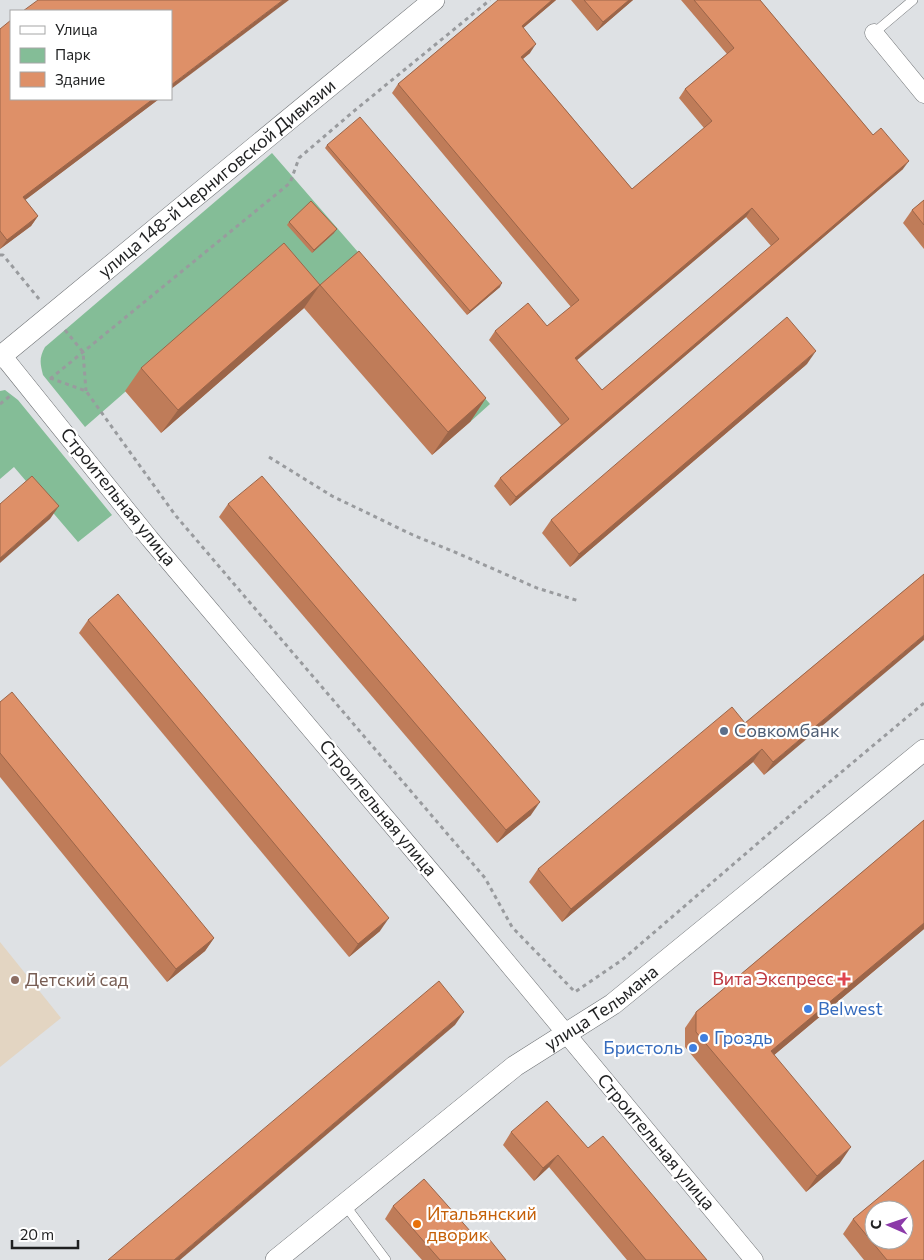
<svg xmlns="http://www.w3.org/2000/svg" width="924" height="1260" viewBox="0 0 924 1260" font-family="Commissioner,sans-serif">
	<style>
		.education { fill: #e3d5c2 }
		.green { fill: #84bd97 }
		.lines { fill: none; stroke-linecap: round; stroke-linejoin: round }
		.service-casing { stroke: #6e7174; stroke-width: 10 }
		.minor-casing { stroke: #6e7174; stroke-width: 19 }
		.tertiary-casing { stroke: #6e7174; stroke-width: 22 }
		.path { stroke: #999b9e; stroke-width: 3; stroke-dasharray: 4 4; stroke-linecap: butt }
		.service { stroke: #fff; stroke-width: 9 }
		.minor { stroke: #fff; stroke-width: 18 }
		.tertiary { stroke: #fff; stroke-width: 21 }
		.wall { fill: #bf7c59; fill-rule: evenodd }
		.shaded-wall { fill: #9b6549 }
		.building { fill: #de9068; stroke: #9b6549; fill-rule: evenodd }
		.service-dot { fill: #5c6f8a; stroke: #fff; stroke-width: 2 }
		.health-dot { fill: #e0444e; stroke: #fff; stroke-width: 2 }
		.education-dot { fill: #8d6e63; stroke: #fff; stroke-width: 2 }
		.shop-dot { fill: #3f7fe0; stroke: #fff; stroke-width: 2 }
		.food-dot { fill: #e8710a; stroke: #fff; stroke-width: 2 }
		.labels { text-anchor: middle; stroke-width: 4.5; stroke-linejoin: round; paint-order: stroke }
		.street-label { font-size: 18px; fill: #1f2021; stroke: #fff }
		.service-label { font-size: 18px; fill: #4e5e75; stroke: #fff; text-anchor: start }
		.health-label { font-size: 18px; fill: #be3a42; stroke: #fff; text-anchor: end }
		.education-label { font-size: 18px; fill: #785e54; stroke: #fff; text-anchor: start }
		.shop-label { font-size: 18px; fill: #366cbe; stroke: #fff; text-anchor: start }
		.food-label { font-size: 18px; fill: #c56008; stroke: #fff; text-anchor: start }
	</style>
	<rect width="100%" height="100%" fill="#dee1e4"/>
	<polygon class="education" points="0,942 61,1018 0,1067"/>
	<g class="green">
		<path d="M272,153L490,404L470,422L343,275L304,308L268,267L85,427L43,375C40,363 39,358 45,347Z"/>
		<polygon points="5,390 18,400 112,515 78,542 14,467 0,479 0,391"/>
	</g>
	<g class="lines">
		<defs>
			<g id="service">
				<polyline points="874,33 913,0"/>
				<polyline points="345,1205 386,1260"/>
			</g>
			<g id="minor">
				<polyline points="874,33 924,94"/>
				<polyline points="2,355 150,539 456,901 754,1260"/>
			</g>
			<g id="tertiary">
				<path id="s1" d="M0,357L434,0"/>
				<path id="s2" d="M276,1260L515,1066L613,1004L924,750"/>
			</g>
		</defs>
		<use href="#service" class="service-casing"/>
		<use href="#minor" class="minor-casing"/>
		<use href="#tertiary" class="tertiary-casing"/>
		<g class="path">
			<polyline points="0,255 3,255 39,299"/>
			<polyline points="65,330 83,352 86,391"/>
			<polyline points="50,378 86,391 176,516 485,878 512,927 575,992 622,960 808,800 924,703"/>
			<polyline points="50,379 290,183 299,158 354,111 490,0"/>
			<polyline points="0,404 10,396"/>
			<polyline points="269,457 332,496 413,535 457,553 537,588 579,601"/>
		</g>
		<use href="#service" class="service"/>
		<use href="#minor" class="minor"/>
		<use href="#tertiary" class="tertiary"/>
	</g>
	<g class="wall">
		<path d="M498,0H556L523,28L530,53L523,59L632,189L704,128L679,98L685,89L727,54L681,0H760L873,135L903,169L510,506L494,486L500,478L561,425L489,340L495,331L547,326L571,307L392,93L398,84ZM746,217L771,246L602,390L576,360Z"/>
		<polygon points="571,0 633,0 597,31"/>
		<polygon points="0,29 11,99 159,99 25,200 38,216 31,226 0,249"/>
		<polygon points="327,145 500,287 467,315 325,148"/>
		<polygon points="924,200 924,249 903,223 912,210"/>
		<polygon points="289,222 334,233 312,253 287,225"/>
		<polygon points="320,285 486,398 470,422 432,455 304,308 161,433 125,391 141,368"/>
		<polygon points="807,364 570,567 542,533 551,520"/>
		<polygon points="228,504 531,815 497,843 219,517"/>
		<polygon points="924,574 764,775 753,762 562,922 529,882 538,869 745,723"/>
		<polygon points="88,620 380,931 349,957 79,633"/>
		<polygon points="0,702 214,938 205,951 167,982 0,777"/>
		<polygon points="924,820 924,929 774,1055 840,1163 806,1192 685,1047 685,1028 696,1012"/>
		<polygon points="511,1132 588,1148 707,1260 627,1260 549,1167 534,1181 503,1145"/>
		<polygon points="393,1206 479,1241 506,1260 422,1260 385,1219"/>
		<polygon points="853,1219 924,1260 864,1260 843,1234"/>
	</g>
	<g class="shaded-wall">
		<polygon points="283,0 289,0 171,89 171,85"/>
		<polygon points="552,0 556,0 515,35 522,26"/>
		<polygon points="629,0 633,0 597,31 603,22"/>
		<polygon points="536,44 530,53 515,65 521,57"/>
		<polygon points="153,99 159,99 16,207 23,197"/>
		<polygon points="909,161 903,169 510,506 516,497"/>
		<polygon points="752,208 746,217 569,367 575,358"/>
		<polygon points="38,216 31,226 0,249 7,240"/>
		<polygon points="337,229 334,233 312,253 314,250"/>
		<polygon points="502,283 500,287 467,315 470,311"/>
		<polygon points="320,285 304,308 161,433 178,410"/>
		<polygon points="816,351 807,364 570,567 579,554"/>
		<polygon points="486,398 470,422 432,455 448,432"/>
		<polygon points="59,506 50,519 0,563 0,558"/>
		<polygon points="924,635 924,640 764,775 773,762"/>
		<polygon points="762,749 753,762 562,922 571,909"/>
		<polygon points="540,802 531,815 497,843 506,830"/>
		<polygon points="389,918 380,931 349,957 358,944"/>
		<polygon points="924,923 924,929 760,1067 771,1051"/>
		<polygon points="214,938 205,951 167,982 176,969"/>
		<polygon points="464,1012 455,1025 180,1260 174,1260"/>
		<polygon points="851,1147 840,1163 806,1192 817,1176"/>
		<polygon points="558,1155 549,1167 534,1181 543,1168"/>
	</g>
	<g class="building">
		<polygon points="38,0 283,0 171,85 171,11 23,11"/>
		<path d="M498,0H552L522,26L536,44L521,57L632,189L712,121L685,89L734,48L694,0H760L873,135L881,128L909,161L516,497L500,478L569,419L495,331L528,303L547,326L579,300L398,84ZM752,208L779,239L602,390L575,358Z"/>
		<polygon points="584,0 629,0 603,22"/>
		<polygon points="11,20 11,99 153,99 23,197 38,216 7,240 0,231 0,29"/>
		<polygon points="360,117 502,283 470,311 327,145"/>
		<polygon points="924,200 924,225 912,210"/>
		<polygon points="311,201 337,229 314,250 289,222"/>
		<polygon points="284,243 320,285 178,410 141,368"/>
		<polygon points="359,251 486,398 448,432 320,285"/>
		<polygon points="787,317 816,351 579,554 551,520"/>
		<polygon points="32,476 59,506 0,558 0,504"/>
		<polygon points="262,476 540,802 506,830 228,504"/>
		<polygon points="924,574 924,635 773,762 762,749 571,909 538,869 732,707 745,723"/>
		<polygon points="118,594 389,918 358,944 88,620"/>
		<polygon points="12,692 214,938 176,969 0,753 0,702"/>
		<polygon points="924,820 924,923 771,1051 851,1147 817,1176 696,1032 696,1012"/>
		<polygon points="439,981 464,1012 174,1260 108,1260"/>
		<polygon points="547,1101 588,1148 603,1136 707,1260 646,1260 558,1155 543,1168 511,1132"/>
		<path d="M924,1160V1260H887L853,1219ZM874,1210H904V1240H874Z"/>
		<polygon points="424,1179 479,1241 486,1235 506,1260 440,1260 393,1206"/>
	</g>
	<circle class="service-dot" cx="724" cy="731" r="5"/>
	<path class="health-dot" d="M841.5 971.5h5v5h5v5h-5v5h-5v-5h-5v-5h5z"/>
	<circle class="education-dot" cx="15" cy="980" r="5"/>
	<g class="shop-dot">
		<circle cx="808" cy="1009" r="5"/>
		<circle cx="704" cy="1038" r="5"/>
		<circle cx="693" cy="1048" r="5"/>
	</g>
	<circle class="food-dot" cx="417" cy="1224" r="5"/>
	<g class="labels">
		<g class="street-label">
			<text dy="6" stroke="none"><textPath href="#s1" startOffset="281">улица 148-й Черниговской Дивизии</textPath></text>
			<text transform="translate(118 497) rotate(51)" y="6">Строительная улица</text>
			<text transform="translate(378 808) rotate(50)" y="6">Строительная улица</text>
			<text dy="6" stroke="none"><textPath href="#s2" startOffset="412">улица Тельмана</textPath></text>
			<text transform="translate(656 1142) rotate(50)" y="6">Строительная улица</text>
		</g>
		<g class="service-label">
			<text x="734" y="737">Совкомбанк</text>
		</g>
		<g class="health-label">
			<text x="834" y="985">Вита Экспресс</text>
		</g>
		<g class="education-label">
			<text x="25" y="986">Детский сад</text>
		</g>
		<g class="shop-label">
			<text x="818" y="1015">Belwest</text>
			<text x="714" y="1044">Гроздь</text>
			<text x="683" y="1054" text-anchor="end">Бристоль</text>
		</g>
		<g class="food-label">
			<text x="427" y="1220">Итальянский<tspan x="427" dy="21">дворик</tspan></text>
		</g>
	</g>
	<rect x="10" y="10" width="162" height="90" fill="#ffffff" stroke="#a5a6a6"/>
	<rect x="20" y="26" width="25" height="8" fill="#ffffff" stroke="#a5a6a6"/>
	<text x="55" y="35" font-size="15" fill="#1f2021">Улица</text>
	<rect x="20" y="48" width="25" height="15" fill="#84bd97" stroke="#a5a6a6"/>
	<text x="55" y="60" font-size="15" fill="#1f2021">Парк</text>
	<rect x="20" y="72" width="25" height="15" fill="#de9068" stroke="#a5a6a6"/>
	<text x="55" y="85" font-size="15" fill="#1f2021">Здание</text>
	<g transform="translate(889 1225) rotate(272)"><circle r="24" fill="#ffffff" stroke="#a5a6a6"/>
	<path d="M0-4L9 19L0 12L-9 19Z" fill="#8c3aa9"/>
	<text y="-8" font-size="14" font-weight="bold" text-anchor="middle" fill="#1f2021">С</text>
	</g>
	<path d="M12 1240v8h66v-8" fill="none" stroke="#1f2021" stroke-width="2.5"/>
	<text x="20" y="1240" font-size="15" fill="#1f2021" stroke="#ffffff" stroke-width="4" paint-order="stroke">20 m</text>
</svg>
